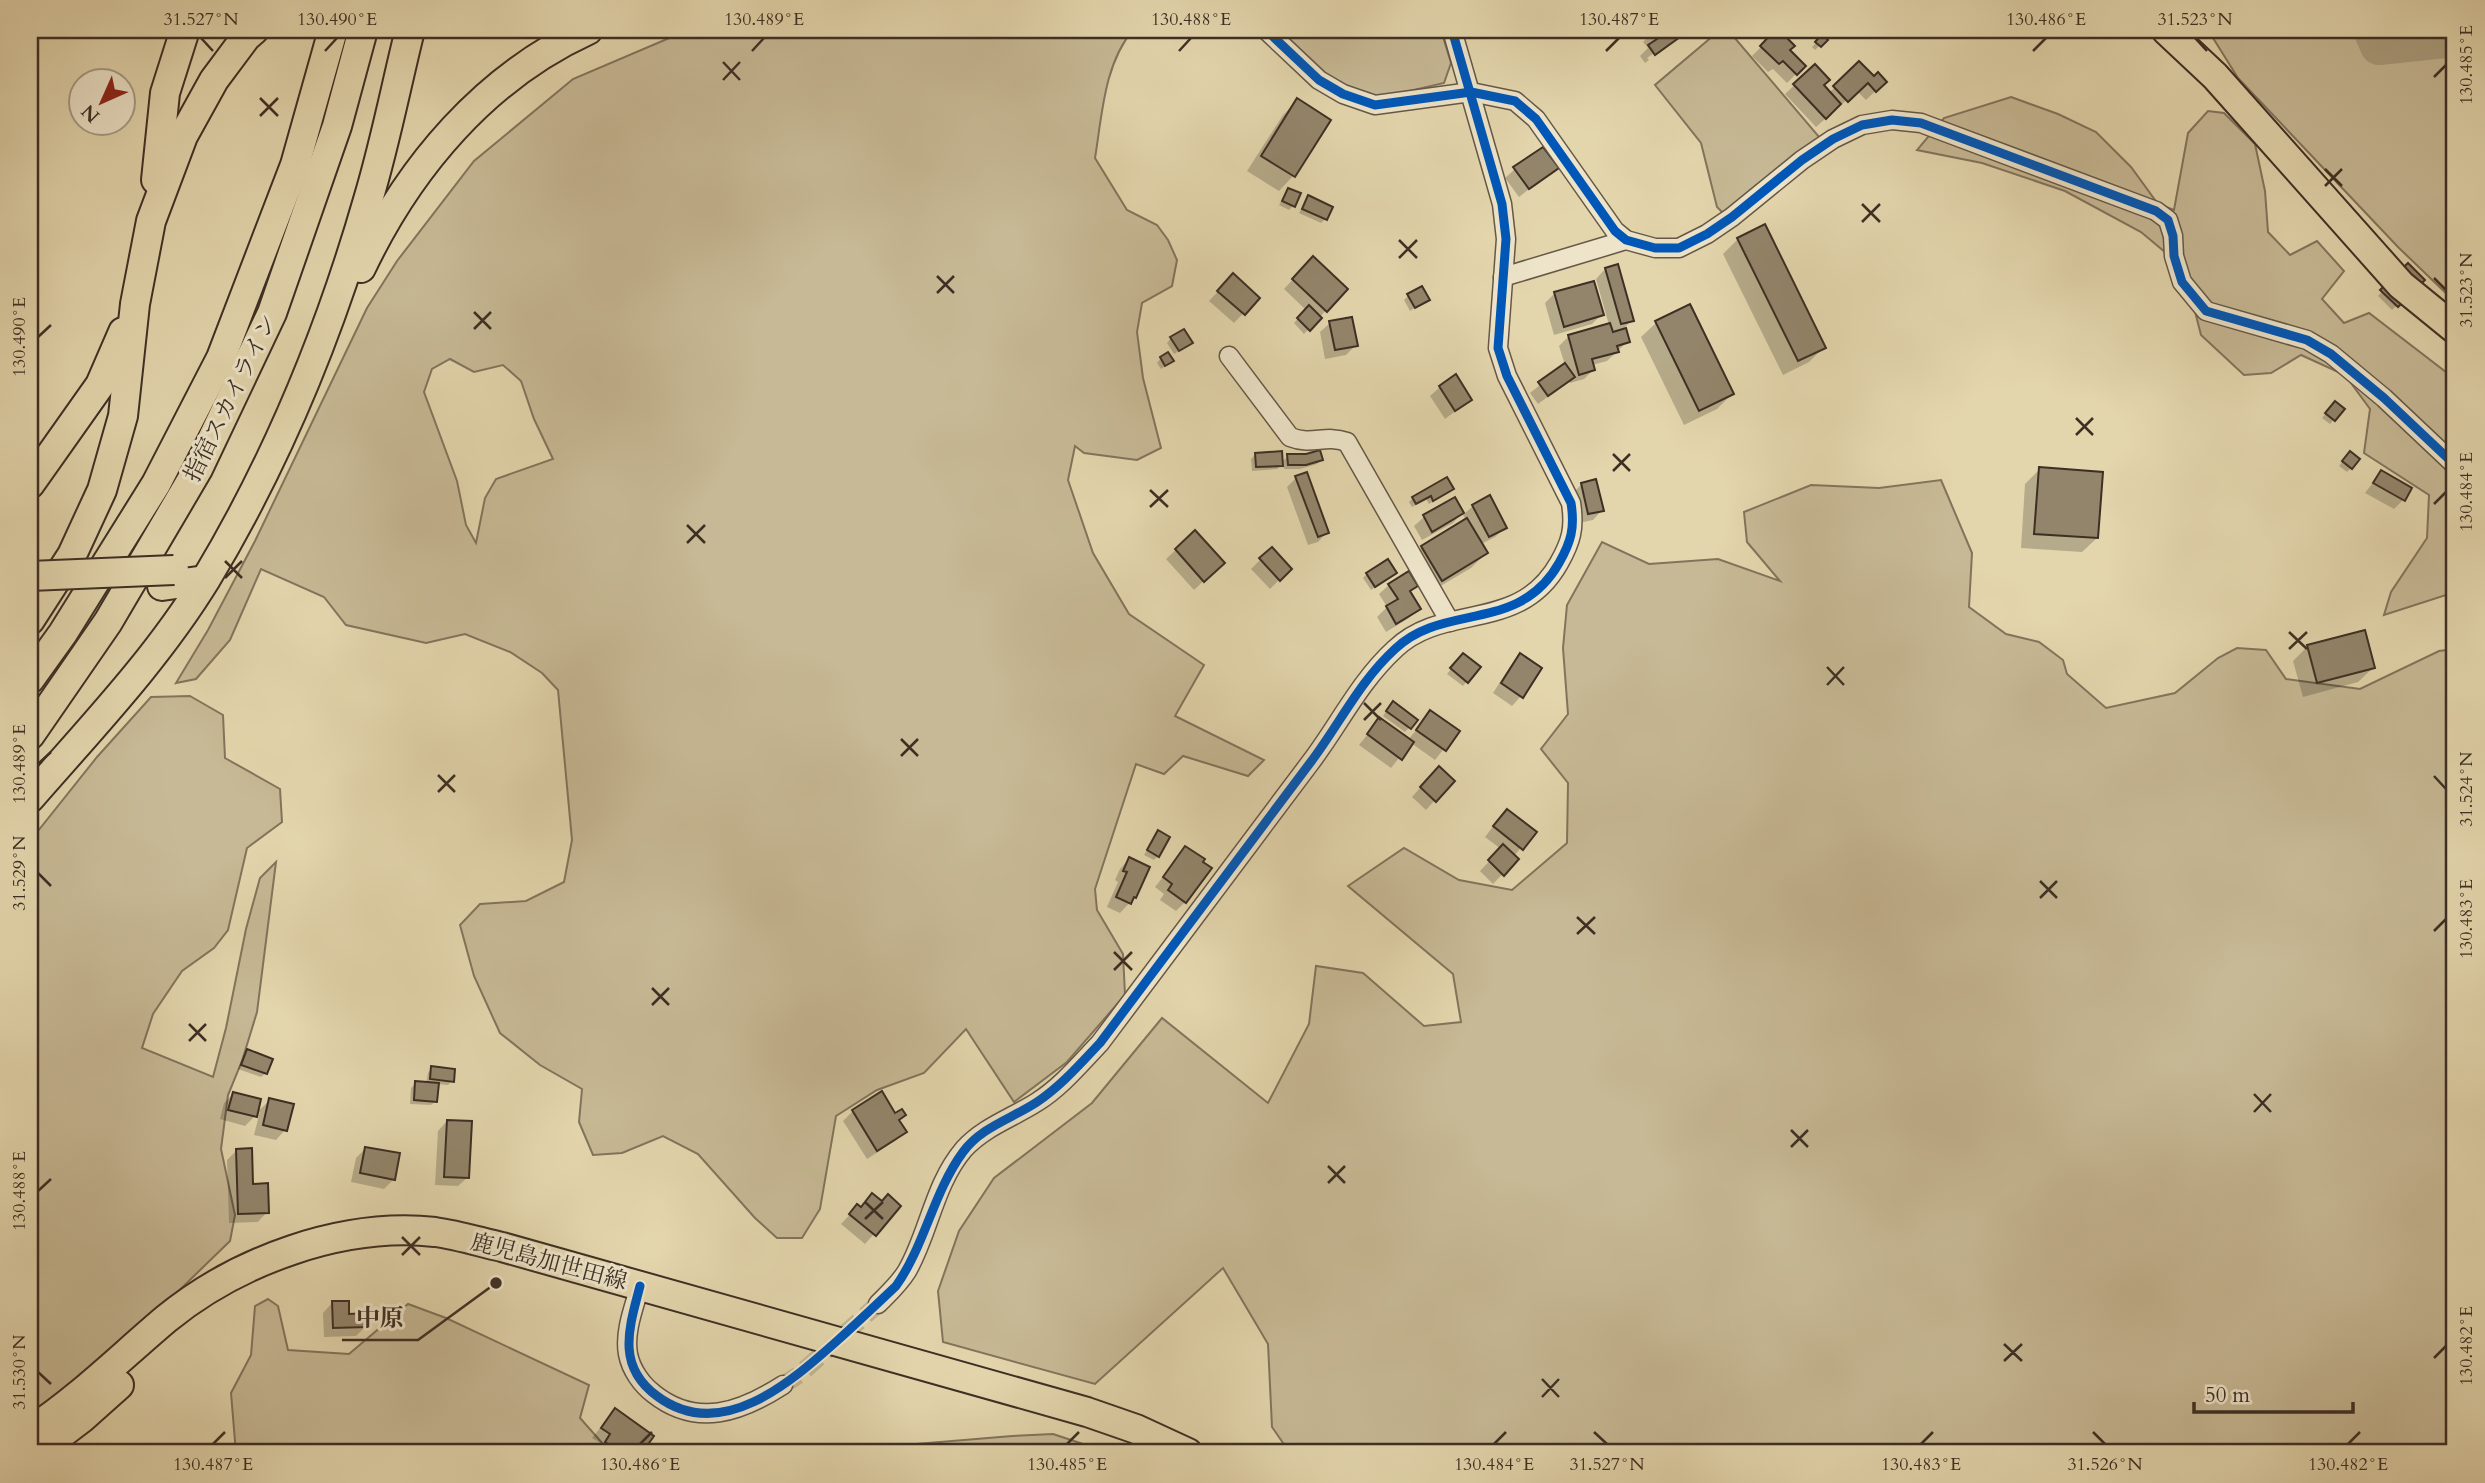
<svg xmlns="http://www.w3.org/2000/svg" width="2485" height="1483" viewBox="0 0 2485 1483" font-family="Cardo,'Noto Serif JP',serif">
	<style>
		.green { fill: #c7b995; stroke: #82745c; stroke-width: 2; fill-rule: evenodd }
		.shadow { fill: #0003 }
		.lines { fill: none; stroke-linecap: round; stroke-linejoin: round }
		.river { stroke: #ab9d7e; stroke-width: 38 }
		.building { fill: #93856b; stroke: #3d2f24; stroke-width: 2 }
		.minor-tunnel { stroke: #c2b491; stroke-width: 18; stroke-dasharray: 18 9; stroke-linecap: butt }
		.minor-casing { stroke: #665846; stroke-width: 21 }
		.primary-casing { stroke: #3d2f24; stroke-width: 32 }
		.minor { stroke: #ede4c9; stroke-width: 18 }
		.primary { stroke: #e3d5ac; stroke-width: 28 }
		.primary-bridge-casing { stroke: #3d2f24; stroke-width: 32; stroke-linecap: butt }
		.primary-bridge { stroke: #e3d5ac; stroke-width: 28 }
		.cycleway-casing { stroke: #ede4c9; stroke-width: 13 }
		.cycleway { stroke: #0057b8; stroke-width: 9 }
		.ticks { fill: none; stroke: #3d2f24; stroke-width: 2.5 }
		.labels { text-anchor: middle; stroke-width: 6; stroke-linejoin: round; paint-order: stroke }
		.street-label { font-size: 23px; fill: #3d2f24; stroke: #ede4c9 }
		.leader { fill: none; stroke: #3d2f24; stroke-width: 2.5 }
		.callout-dot { fill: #3d2f24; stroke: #ede4c9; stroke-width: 2.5 }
		.callout-label { font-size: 24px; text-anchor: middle; font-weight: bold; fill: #3d2f24; stroke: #ede4c9; stroke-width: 6; stroke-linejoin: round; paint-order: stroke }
		.neatline { fill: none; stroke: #3d2f24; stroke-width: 2.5 }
		.ticks-label { font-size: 18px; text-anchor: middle; fill: #3d2f24 }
	</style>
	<rect width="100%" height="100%" fill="#e3d5ac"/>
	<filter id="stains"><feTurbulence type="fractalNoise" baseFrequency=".00286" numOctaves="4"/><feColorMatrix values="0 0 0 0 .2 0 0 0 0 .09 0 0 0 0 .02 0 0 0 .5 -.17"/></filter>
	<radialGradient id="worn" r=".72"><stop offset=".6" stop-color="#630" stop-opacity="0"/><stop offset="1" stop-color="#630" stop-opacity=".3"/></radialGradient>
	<g class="green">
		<path d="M695,30H1133C1104,64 1102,116 1095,158L1127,210L1157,225L1168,240L1177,260L1172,286L1142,303L1137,332L1143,378L1161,448L1137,460L1084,453L1075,446L1068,480L1093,553L1129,614L1204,665L1175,716L1264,760L1248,776L1183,756L1164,774L1136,764L1095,889L1097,910L1123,954L1125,995L1067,1062L1014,1102L966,1029L924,1073L877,1090L836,1116L820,1209L802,1238H777L755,1218L698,1154L663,1136L622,1153L593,1155L579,1122L582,1089L540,1065L500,1033L474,976L460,925L480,904L526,901L564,882L572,840L558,690L542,673L510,652L465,634L426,643L346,625L324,597L261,569L230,640L196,679L176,683L208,630L255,541L367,308L397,261L474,161L573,79L681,33ZM450,359L474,372L503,365L521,381L534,419L553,459L496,479L485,498L476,543L466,525L457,481L424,392L432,369Z"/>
		<polygon points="1279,30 1441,30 1451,63 1444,83 1371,100 1324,74"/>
		<polygon points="1720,30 1728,30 1826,145 1729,219 1717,207 1701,143 1655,85"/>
		<polygon points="2208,30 2455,30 2455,302 2398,247 2238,78"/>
		<polygon points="2011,97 2058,114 2096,132 2131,167 2158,204 2174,210 2188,133 2208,111 2224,113 2255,144 2265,191 2268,232 2290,255 2317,241 2344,271 2322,299 2344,323 2369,313 2455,379 2455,596 2449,594 2384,615 2391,592 2427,538 2429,495 2364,453 2370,409 2345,375 2301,355 2271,373 2244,375 2201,335 2184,268 2141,232 2065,191 1982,163 1917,150 1944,118"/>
		<polygon points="1941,480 1972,553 1969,607 2006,634 2039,642 2063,660 2067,674 2106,708 2175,693 2218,658 2237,648 2266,650 2286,679 2360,689 2439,651 2455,649 2455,1453 1290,1453 1272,1427 1268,1344 1223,1268 1095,1384 943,1342 938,1291 959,1231 994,1178 1092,1103 1162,1018 1268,1103 1309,1024 1316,966 1363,973 1424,1026 1461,1022 1453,974 1348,886 1404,848 1459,880 1512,890 1567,843 1568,783 1541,749 1568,714 1563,648 1567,605 1602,542 1649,564 1718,559 1780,581 1747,542 1744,512 1811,485 1879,488"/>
		<polygon points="190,696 223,715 225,758 280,789 282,822 247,848 228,930 214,948 182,971 153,1014 142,1048 213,1077 226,1028 246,929 260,878 276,862 257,1012 242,1061 228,1095 221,1149 235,1215 230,1241 161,1308 30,1419 30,841 97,757 151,697"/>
		<polygon points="268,1299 278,1306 288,1350 349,1354 408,1304 446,1318 589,1385 580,1418 611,1453 236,1453 231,1393 251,1355 255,1306"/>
		<polygon points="1053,1434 1110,1453 808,1453 1012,1436"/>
	</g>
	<g class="shadow">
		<polygon points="1650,30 1683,30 1685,31 1647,58 1649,60 1645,63 1640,56 1648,48 1643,42 1647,38 1645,35"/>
		<polygon points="1773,35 1804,66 1787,83 1773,69 1768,72 1752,56"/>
		<polygon points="1822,37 1825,40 1815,50 1812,47"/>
		<polygon points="1859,64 1874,79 1885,82 1866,100 1857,91 1816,127 1785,94 1815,66 1822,86 1829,93"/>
		<polygon points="1297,101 1328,120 1293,176 1279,191 1247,171 1283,115"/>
		<polygon points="1556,168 1519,197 1505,178 1515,169"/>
		<polygon points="1288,190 1293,206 1289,210 1279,205"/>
		<polygon points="1308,197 1325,219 1321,223 1299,213"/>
		<polygon points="1738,239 1824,347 1809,362 1783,375 1723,254"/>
		<polygon points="1313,258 1346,289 1304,334 1294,323 1306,310 1284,289"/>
		<polygon points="2408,265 2422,280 2392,310 2378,296"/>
		<polygon points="1605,269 1632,320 1620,332 1628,341 1607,361 1592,365 1593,370 1584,379 1570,383 1569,381 1538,404 1530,393 1565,365 1559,346 1569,336 1609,325 1596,279"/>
		<polygon points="1224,285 1258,298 1234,323 1209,301"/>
		<polygon points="1555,293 1602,314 1592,324 1554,335 1545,303"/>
		<polygon points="1408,296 1428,299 1410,311 1404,300"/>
		<polygon points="1689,307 1732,394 1717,409 1684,425 1641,337 1656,323"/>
		<polygon points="1330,323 1356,345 1346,355 1325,359 1320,332"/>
		<polygon points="1171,338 1186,347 1174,354 1167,343"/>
		<polygon points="1161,358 1167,365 1161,369 1157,363"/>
		<polygon points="1440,387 1470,400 1445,419 1430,396"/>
		<polygon points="2331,407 2342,410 2330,424 2322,418"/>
		<polygon points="1255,455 1281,463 1288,456 1321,460 1317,464 1300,469 1284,469 1284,462 1277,469 1252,471 1251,459"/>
		<polygon points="2346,457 2351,468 2347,472 2339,466"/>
		<polygon points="2040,469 2097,538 2082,552 2021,548 2025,484"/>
		<polygon points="2381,472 2403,500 2394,509 2365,493"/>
		<polygon points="1296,478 1327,532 1318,542 1308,545 1287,487"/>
		<polygon points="1582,484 1602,510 1593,520 1579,523 1572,494"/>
		<polygon points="1452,489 1429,504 1426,499 1412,507 1409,502 1413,498"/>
		<polygon points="1455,500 1462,513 1453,523 1422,540 1414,526 1424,517"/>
		<polygon points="1473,506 1505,527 1495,537 1481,544 1486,553 1471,568 1427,594 1407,562 1422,547 1466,520 1463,515"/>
		<polygon points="1194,533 1213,572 1194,590 1166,559"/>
		<polygon points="1271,549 1290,569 1270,589 1251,569"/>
		<polygon points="1395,573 1371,590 1363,578 1367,574"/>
		<polygon points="1389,585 1416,586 1409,593 1418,609 1409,618 1386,632 1377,617 1387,607 1379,594"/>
		<polygon points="2308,646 2373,668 2358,682 2303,697 2293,661"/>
		<polygon points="1521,656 1521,696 1512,706 1493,693 1511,665"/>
		<polygon points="1459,659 1479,668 1463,686 1447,674"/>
		<polygon points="1389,707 1416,720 1405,732 1383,716"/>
		<polygon points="1430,713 1457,732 1435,760 1411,743 1391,768 1359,745 1380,719 1408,740"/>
		<polygon points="1429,778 1435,800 1426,810 1412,797"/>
		<polygon points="1498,820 1534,832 1514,856 1517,859 1493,884 1480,871 1501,849 1485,837"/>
		<polygon points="1158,832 1158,856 1154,860 1144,855"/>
		<polygon points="1186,848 1185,902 1176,911 1160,900 1164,894 1155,887"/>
		<polygon points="1129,859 1135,897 1120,913 1107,907 1118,882 1115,880 1120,869"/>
		<polygon points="247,1051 266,1073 261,1077 238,1069 243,1056"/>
		<polygon points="432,1068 452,1081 448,1085 437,1084 436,1101 431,1105 410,1104 411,1088 416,1083 426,1084 428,1073"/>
		<polygon points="233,1094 255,1114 270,1100 285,1130 276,1140 254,1135 260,1111 245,1126 220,1119 224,1103"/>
		<polygon points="853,1111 898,1121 905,1132 895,1141 867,1159 843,1121"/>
		<polygon points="447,1121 468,1177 458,1186 435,1185 438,1131"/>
		<polygon points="365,1149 394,1179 384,1189 351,1182 356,1158"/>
		<polygon points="236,1151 252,1185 267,1212 258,1222 229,1223 227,1160"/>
		<polygon points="881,1203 899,1206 865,1244 841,1224 857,1207 860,1209"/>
		<polygon points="332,1303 348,1315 366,1326 356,1336 324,1337 323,1313"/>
		<polygon points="615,1410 652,1437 640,1453 596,1452 602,1444 592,1438"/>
	</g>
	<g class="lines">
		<polyline class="river" points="2372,30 2379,46 2455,38"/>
	</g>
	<g class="building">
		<polygon points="1654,30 1686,30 1687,32 1655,55 1648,45 1657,39 1652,32"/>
		<polygon points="1773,32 1777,36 1781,32 1795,46 1790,50 1806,66 1797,75 1783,61 1779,64 1760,46"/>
		<polygon points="1822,34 1828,40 1821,47 1815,42"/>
		<polygon points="1859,61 1874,76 1878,72 1887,82 1876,92 1868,83 1848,102 1833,86"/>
		<polygon points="1815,64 1830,80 1824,85 1841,104 1826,119 1793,84"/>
		<polygon points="1297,98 1331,120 1295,177 1261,156"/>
		<polygon points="1543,147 1559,168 1529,189 1513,167"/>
		<polygon points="1288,188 1301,193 1295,207 1282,201"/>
		<polygon points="1308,195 1333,207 1327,220 1302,209"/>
		<polygon points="1765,224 1826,348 1798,361 1737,238"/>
		<polygon points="1313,256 1348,289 1327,312 1292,279"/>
		<polygon points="2408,263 2425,280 2398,307 2380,290"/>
		<polygon points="1618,264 1634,321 1621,324 1605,268"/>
		<polygon points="1233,273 1260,298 1245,315 1217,291"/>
		<polygon points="1594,281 1604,315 1564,327 1554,292"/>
		<polygon points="1422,286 1430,300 1415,308 1407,294"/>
		<polygon points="1690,304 1734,394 1699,411 1655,321"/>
		<polygon points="1309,305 1322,318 1310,331 1297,318"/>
		<polygon points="1352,317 1358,346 1335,350 1329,321"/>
		<polygon points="1610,323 1613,332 1626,328 1630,342 1617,346 1619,352 1592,359 1595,370 1579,375 1568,335"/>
		<polygon points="1184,329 1193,343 1179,351 1170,337"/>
		<polygon points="1168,352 1174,361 1165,366 1160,357"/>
		<polygon points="1565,363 1575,377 1548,396 1538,382"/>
		<polygon points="1456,374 1472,400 1455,411 1439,386"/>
		<polygon points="2335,401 2345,409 2335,421 2325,413"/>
		<polygon points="1320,450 1323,460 1306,465 1288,465 1287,454 1306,454"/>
		<polygon points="1282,451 1283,466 1256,467 1255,453"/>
		<polygon points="2350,451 2360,459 2352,469 2342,461"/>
		<polygon points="2039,467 2103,472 2098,538 2034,534"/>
		<polygon points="2381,470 2412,488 2405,501 2373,483"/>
		<polygon points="1307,472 1329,533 1318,537 1295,476"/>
		<polygon points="1447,477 1454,489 1433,501 1431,496 1416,504 1412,497"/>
		<polygon points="1596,479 1604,511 1588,514 1581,483"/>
		<polygon points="1490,495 1507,528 1489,537 1472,505"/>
		<polygon points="1455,497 1464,513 1432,532 1423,515"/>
		<polygon points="1467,518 1488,553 1442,581 1421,546"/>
		<polygon points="1195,530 1225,563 1204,582 1175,549"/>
		<polygon points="1272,547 1292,569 1280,581 1259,558"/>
		<polygon points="1388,559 1397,573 1375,587 1366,573"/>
		<polygon points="1409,571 1418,586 1410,591 1421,609 1396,624 1386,606 1398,599 1388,584"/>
		<polygon points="2365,630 2375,668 2317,683 2307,645"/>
		<polygon points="1463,653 1481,667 1468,683 1450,668"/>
		<polygon points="1520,653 1542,668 1523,698 1501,683"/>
		<polygon points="1393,701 1418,720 1411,729 1386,711"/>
		<polygon points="1430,710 1460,731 1446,751 1416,730"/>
		<polygon points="1379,717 1414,742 1402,760 1367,734"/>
		<polygon points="1439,766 1455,781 1436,802 1420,787"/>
		<polygon points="1507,809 1537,832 1523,850 1493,826"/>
		<polygon points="1158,830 1170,837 1159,857 1147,850"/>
		<polygon points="1503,844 1519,859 1504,876 1488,860"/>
		<polygon points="1185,846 1205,859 1203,862 1212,868 1186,903 1168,890 1172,884 1163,877"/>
		<polygon points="1129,857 1150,867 1136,898 1134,897 1131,904 1116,897 1127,872 1123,871"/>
		<polygon points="247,1049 273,1059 267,1074 241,1065"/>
		<polygon points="431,1066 455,1069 454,1082 430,1079"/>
		<polygon points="415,1081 439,1083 437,1102 414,1100"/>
		<polygon points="882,1091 895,1113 902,1109 906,1115 899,1120 907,1132 877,1151 852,1110"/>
		<polygon points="233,1092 261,1099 257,1117 228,1110"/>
		<polygon points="269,1098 294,1104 287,1131 263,1125"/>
		<polygon points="447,1120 472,1121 469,1178 444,1177"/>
		<polygon points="365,1147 400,1153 395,1180 360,1173"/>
		<polygon points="252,1148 253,1184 268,1183 269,1213 238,1214 236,1149"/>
		<polygon points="872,1193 882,1201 888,1194 901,1206 876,1236 849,1214 857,1204 861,1207"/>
		<polygon points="332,1301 349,1301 349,1314 367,1313 367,1327 333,1328"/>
		<polygon points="615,1408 654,1436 642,1453 621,1453 605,1442 610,1434 601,1428"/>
	</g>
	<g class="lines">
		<polyline class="minor-tunnel" points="783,1385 800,1374 878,1304"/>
		<defs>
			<g id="minor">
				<polyline points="1266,30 1319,80 1343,94 1375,105 1471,92 1515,101 1536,119 1615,231 1626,240 1655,248 1679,248 1707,234 1732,217 1802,160 1833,139 1862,125 1892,120 1921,123 2156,211 2168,220 2173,236 2174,256 2182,282 2206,311 2307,340 2331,354 2384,398 2455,465"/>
				<polyline points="1503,277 1626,240"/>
				<path d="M1229,356L1290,437C1313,446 1324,434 1347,442L1450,622"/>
				<path d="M640,1286C634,1307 624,1332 628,1354C631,1370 642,1385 654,1394C697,1428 741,1412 783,1385"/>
				<path d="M878,1304C889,1293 899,1284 907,1271C929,1233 934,1184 964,1149C984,1127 1012,1118 1037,1102C1061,1087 1080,1064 1100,1043C1170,950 1240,857 1310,763C1339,725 1359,682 1395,649C1444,602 1519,634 1559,563C1571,542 1575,528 1571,503L1507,376L1498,348L1506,239L1502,204L1452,30"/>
			</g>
			<g id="primary">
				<polyline points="2166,30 2215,76 2401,285 2455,329"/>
				<polyline points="156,180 165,93 185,30"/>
				<path d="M361,268C409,167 485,77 588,30"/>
				<polyline points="30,484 100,385 123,332"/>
				<polyline points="162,586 205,580"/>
				<polyline points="30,620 72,555 102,490 123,416 135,304 151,221 183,136 214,80 246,37 254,30"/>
				<polyline points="30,679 63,633 156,484 221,358 295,165 333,30"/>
				<polyline points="30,735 108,622 198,469 272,313 337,126 363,30"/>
				<path d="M30,798C91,728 157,659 206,579C277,461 330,332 368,200C385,144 396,86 410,30"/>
				<path d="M30,1431C79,1399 121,1357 166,1319C237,1261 342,1222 435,1232C457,1235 480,1242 502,1247L1087,1412L1136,1429L1188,1453"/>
				<polyline points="36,1453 82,1418 119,1385"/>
			</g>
		</defs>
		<use href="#minor" class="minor-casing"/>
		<use href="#primary" class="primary-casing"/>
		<use href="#minor" class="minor"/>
		<use href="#primary" class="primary"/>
		<defs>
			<polyline id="primary-bridge" points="30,576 174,570"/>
		</defs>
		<use href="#primary-bridge" class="primary-bridge-casing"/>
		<use href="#primary-bridge" class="primary-bridge"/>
		<defs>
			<g id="cycleway">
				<polyline points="1266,30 1319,80 1343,94 1375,105 1471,92 1515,101 1536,119 1615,231 1626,240 1655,248 1679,248 1707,234 1732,217 1802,160 1833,139 1862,125 1892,120 1921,123 2156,211 2168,220 2173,236 2174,256 2182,282 2206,311 2307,340 2331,354 2384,398 2455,465"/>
				<path d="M640,1286C629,1328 616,1366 657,1396C721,1444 791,1382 838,1340C858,1322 877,1304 896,1286C925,1245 933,1193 963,1152C981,1127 1013,1118 1037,1102C1061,1086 1080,1064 1100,1043C1170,950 1240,857 1310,763C1339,725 1359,682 1395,649C1444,602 1519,634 1559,563C1571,542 1575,528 1571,503L1507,376L1498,348L1506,239L1502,204L1452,30"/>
			</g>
		</defs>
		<use href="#cycleway" class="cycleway-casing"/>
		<use href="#cycleway" class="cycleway"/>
	</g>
	<path class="ticks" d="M201,38L213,51M2195,38L2207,51M325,51L337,38M752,51L764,38M1179,51L1191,38M1606,51L1619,38M2033,51L2046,38M723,62L740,80M2434,77L2446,65M723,80L740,62M260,98L278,116M260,116L278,98M2325,169L2342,186M2325,186L2342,169M1862,204L1880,222M1862,222L1880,204M1399,240L1417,258M1399,258L1417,240M937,276L954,293M2434,278L2446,290M937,293L954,276M474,312L491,329M474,329L491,312M38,337L51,325M2076,418L2093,435M2076,435L2093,418M1613,454L1630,471M1613,471L1630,454M1150,490L1168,507M2434,504L2446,492M1150,507L1168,490M687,525L705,543M687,543L705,525M225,561L242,578M225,578L242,561M2289,632L2307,649M2289,649L2307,632M1827,667L1844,685M1827,685L1844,667M1364,703L1381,720M1364,720L1381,703M901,739L918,756M901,756L918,739M38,764L51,752M438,775L455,792M2434,776L2446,789M438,792L455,775M38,873L51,886M2040,881L2057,898M2040,898L2057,881M1577,917L1595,934M2434,931L2446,919M1577,934L1595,917M1114,952L1132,970M1114,970L1132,952M652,988L669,1005M652,1005L669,988M189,1024L206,1041M189,1041L206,1024M2254,1094L2271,1112M2254,1112L2271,1094M1791,1130L1808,1147M1791,1147L1808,1130M1328,1166L1345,1183M1328,1183L1345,1166M38,1191L51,1179M865,1202L883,1219M865,1219L883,1202M402,1237L420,1255M402,1255L420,1237M2004,1344L2022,1361M2434,1358L2446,1346M2004,1361L2022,1344M38,1372L51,1384M1542,1379L1559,1397M1542,1397L1559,1379M1594,1432L1607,1444M2093,1432L2105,1444M213,1444L225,1432M640,1444L652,1432M1067,1444L1079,1432M1494,1444L1506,1432M1921,1444L1933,1432M2348,1444L2360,1432"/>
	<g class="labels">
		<g class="street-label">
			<text transform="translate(230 398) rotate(-64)" y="8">指宿スカイライン</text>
			<text transform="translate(549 1261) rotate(15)" y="8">鹿児島加世田線</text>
		</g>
	</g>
	<path class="leader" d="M496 1283L418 1340H342"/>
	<circle class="callout-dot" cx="496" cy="1283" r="7"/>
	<g class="callout-label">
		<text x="380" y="1326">中原</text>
	</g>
	<rect width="2485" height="1483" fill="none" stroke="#e3d5ac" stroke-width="77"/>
	<g transform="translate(102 102) rotate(225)"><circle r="33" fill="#ede4c9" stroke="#a79c87" stroke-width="2"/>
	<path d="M0-5L12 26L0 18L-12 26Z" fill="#8f2418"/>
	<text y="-10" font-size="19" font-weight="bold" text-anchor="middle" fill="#3d2f24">N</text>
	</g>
	<path d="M2194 1402v10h159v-10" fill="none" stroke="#3d2f24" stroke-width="3.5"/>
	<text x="2205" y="1402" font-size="21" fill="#3d2f24" stroke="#ede4c9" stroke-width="5" paint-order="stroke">50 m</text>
	<rect x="38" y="38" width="2408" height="1406" class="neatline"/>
	<g class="ticks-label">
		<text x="201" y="25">31.527°N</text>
		<text x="337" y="25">130.490°E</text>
		<text x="764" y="25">130.489°E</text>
		<text x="1191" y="25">130.488°E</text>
		<text x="1619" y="25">130.487°E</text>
		<text x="2046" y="25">130.486°E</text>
		<text x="2195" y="25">31.523°N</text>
		<text transform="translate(2466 65) rotate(-90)" y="6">130.485°E</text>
		<text transform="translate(2466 290) rotate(-90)" y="6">31.523°N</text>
		<text transform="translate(19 337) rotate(-90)" y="6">130.490°E</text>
		<text transform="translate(2466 492) rotate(-90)" y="6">130.484°E</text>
		<text transform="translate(19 764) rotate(-90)" y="6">130.489°E</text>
		<text transform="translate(2466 789) rotate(-90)" y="6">31.524°N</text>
		<text transform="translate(19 873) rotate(-90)" y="6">31.529°N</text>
		<text transform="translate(2466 919) rotate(-90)" y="6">130.483°E</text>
		<text transform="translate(19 1191) rotate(-90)" y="6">130.488°E</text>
		<text transform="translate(2466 1346) rotate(-90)" y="6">130.482°E</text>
		<text transform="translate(19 1372) rotate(-90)" y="6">31.530°N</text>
		<text x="213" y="1470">130.487°E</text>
		<text x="640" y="1470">130.486°E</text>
		<text x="1067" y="1470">130.485°E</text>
		<text x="1494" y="1470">130.484°E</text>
		<text x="1607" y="1470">31.527°N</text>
		<text x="1921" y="1470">130.483°E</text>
		<text x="2105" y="1470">31.526°N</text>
		<text x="2348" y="1470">130.482°E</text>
	</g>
	<rect width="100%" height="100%" filter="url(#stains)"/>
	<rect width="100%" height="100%" fill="url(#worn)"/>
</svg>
